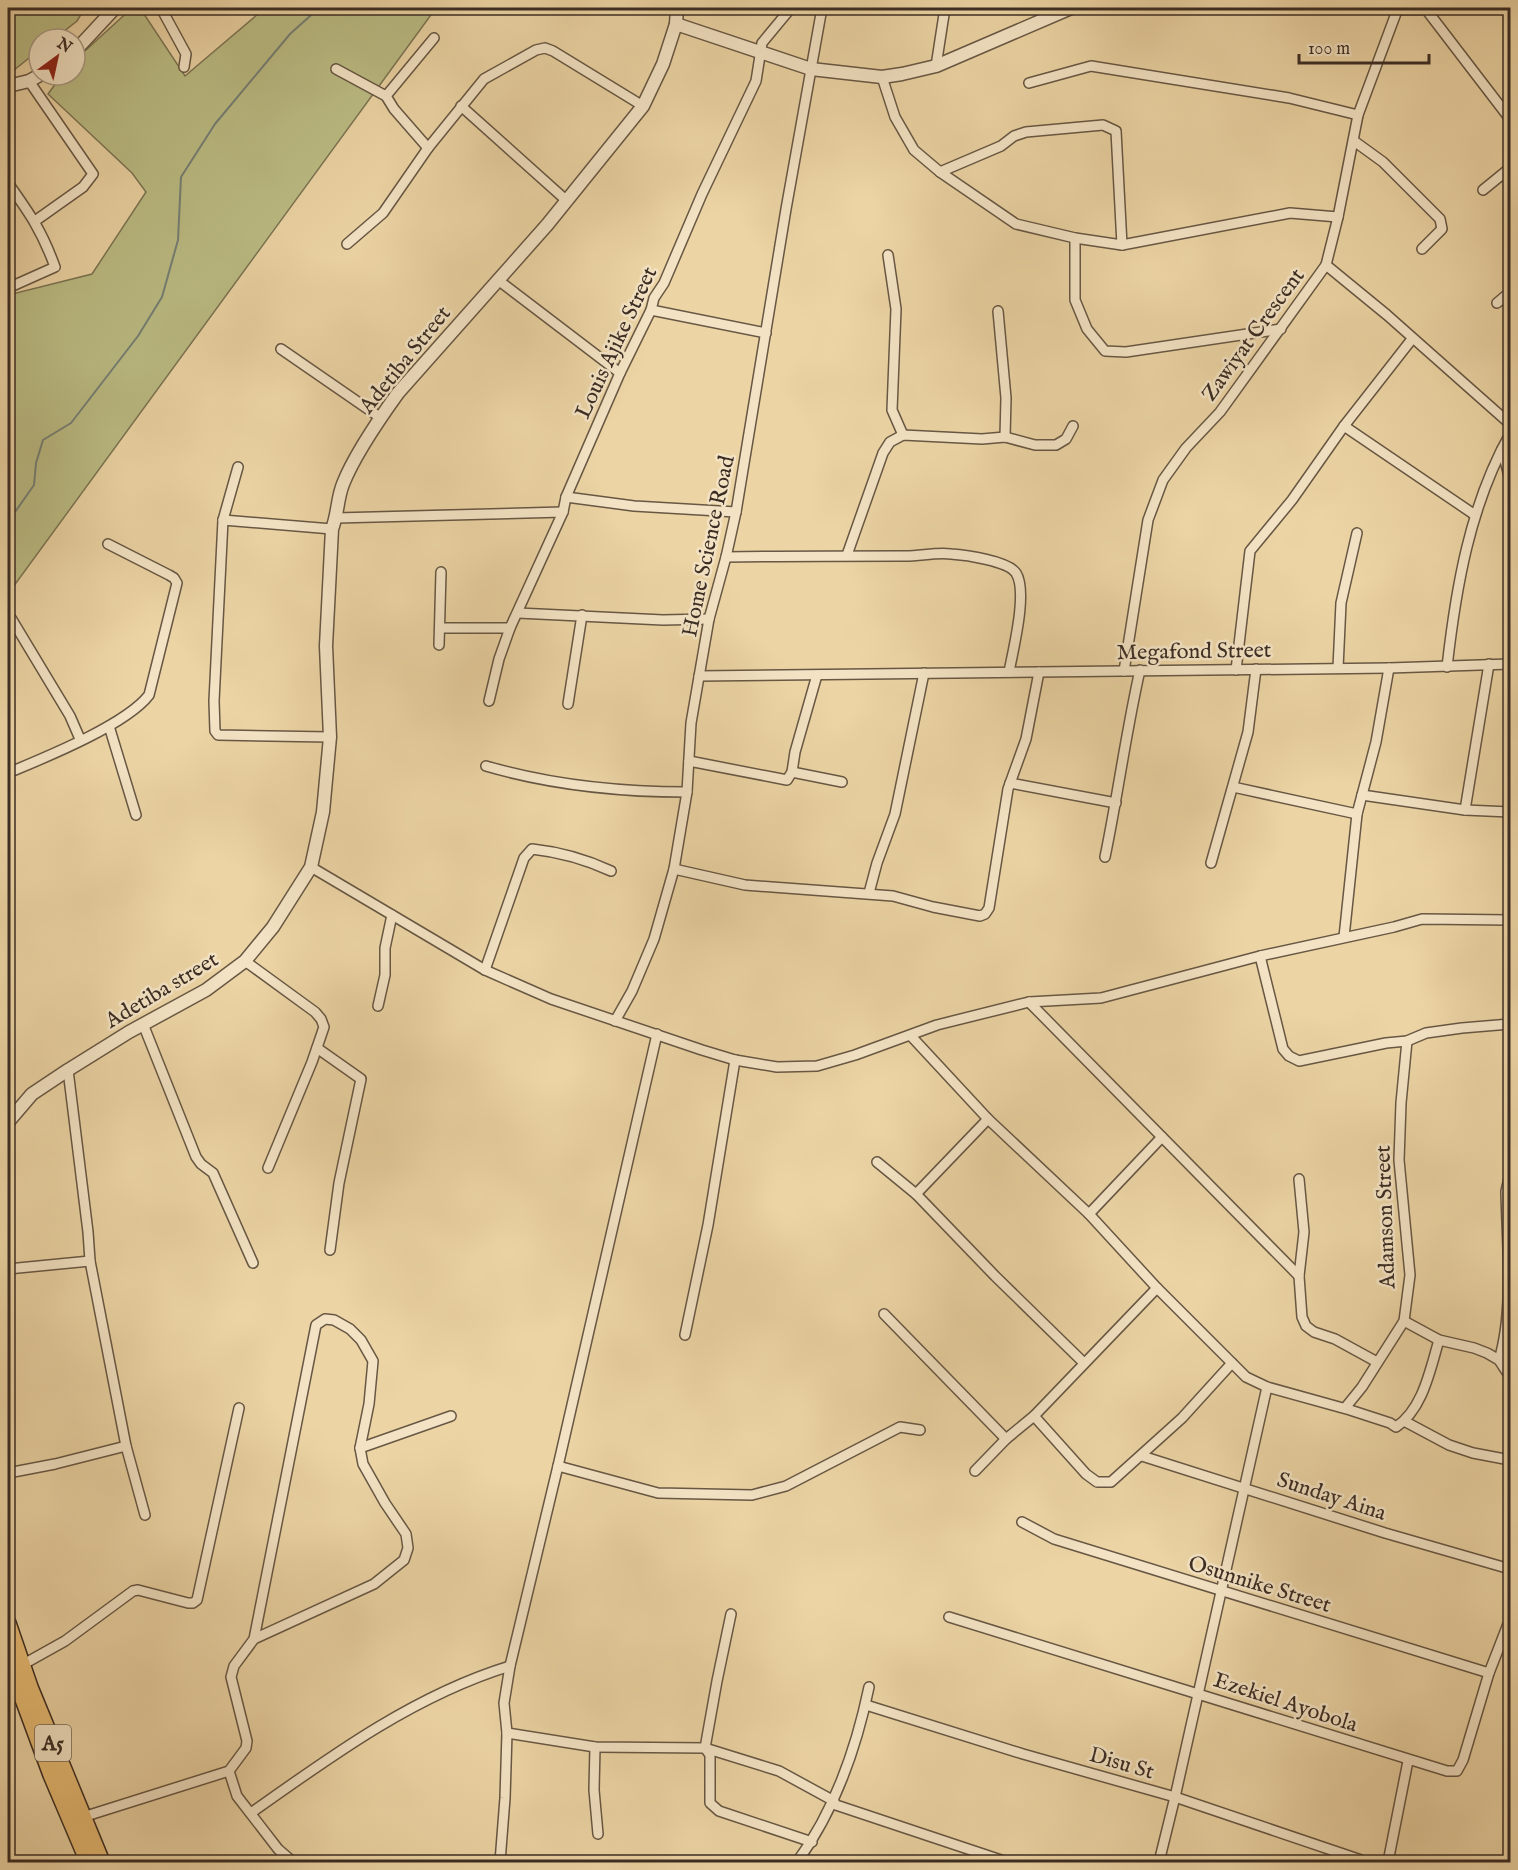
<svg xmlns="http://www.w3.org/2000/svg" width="1518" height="1870" viewBox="0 0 1518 1870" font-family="'IM FELL English',serif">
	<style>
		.green { fill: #bbbc84; stroke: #7b7454; stroke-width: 1.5 }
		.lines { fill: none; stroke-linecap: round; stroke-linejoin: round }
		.stream { stroke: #758077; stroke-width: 2 }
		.minor-casing { stroke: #675744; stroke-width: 12 }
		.tertiary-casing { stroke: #675744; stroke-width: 15 }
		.trunk-casing { stroke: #3b2d24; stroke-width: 18 }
		.minor { stroke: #f3e3c4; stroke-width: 9 }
		.tertiary { stroke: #f3e3c4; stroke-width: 12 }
		.trunk { stroke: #e6ba72; stroke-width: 15 }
		.labels { text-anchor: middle; stroke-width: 5; stroke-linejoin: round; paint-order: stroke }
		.shield { fill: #f3e3c4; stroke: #726454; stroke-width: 1.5 }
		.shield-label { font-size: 21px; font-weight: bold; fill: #3b2d24 }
		.street-label { font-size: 22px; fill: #3b2d24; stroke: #f3e3c4 }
	</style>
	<rect width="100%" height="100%" fill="#ecd4a4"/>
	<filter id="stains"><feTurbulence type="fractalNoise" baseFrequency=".00333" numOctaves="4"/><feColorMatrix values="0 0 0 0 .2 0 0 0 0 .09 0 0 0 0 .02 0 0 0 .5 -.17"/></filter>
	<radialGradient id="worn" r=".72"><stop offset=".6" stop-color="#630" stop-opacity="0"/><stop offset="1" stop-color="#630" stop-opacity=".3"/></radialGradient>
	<g class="green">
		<polygon points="8,8 85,8 77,21 54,39 39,39 39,50 14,70 8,71"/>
		<polygon points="132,8 140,8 185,76 265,8 436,8 8,594 8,295 92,274 146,192 132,173 48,94 62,75 75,75 75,60"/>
	</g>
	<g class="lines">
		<polyline class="stream" points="8,522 34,485 36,463 43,440 71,423 138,336 162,297 178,240 181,177 215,124 290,34 319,8"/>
		<defs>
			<g id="minor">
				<polyline points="161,8 186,54 184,67"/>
				<polyline points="1425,8 1510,119"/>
				<polyline points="936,66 945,8"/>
				<polyline points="336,69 386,96 394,109 428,148"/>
				<polyline points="882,77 895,117 914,150 940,172 1016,224 1075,238 1122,245 1290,213 1338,217"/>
				<polyline points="29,81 93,174 83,187 35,221"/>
				<polyline points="1029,83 1091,66 1289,98 1358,115"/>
				<polyline points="386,96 434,38"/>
				<polyline points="461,106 567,201"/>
				<polyline points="1354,141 1383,162 1440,219 1442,229 1422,249"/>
				<polyline points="940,172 1001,146 1014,136 1026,132 1103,125 1116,131 1122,245"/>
				<path d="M8,183C30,214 42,231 55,267L8,288"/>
				<polyline points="1483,190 1510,168"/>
				<polyline points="1075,238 1075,300 1087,329 1105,351 1126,352 1281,329"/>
				<polyline points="347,244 383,213 428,148 484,79 536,50 545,48 553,51 643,106"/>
				<polyline points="888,255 896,309 892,410 903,435"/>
				<polyline points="1326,265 1387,315 1510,424"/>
				<polyline points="498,280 620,373"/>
				<polyline points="1497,303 1510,292"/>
				<polyline points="651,310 766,333"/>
				<polyline points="998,311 1006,398 1005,437"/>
				<polyline points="281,349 381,418"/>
				<polyline points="1344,426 1475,515"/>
				<polyline points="1502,449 1510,480"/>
				<polyline points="238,467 223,520 214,701 215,731 218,735 330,737"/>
				<polyline points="566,497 634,506 736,512"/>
				<polyline points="336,518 563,512"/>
				<polyline points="223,520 332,529"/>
				<polyline points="847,555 883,453 890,442 903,435 982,439 1005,437 1035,445 1056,445 1066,439 1073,426"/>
				<path d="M726,557C785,556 843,556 901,556C918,557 934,552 951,554C966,555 1008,561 1016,573C1028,592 1013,650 1009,672"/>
				<polyline points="518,613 663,620 709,619"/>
				<polyline points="11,618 70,716 80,739"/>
				<polyline points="440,628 510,628"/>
				<polyline points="439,645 441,572"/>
				<path d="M1447,667C1456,587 1470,505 1510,434"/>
				<polyline points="1338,668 1341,603 1357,533"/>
				<polyline points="1236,670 1250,551 1292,500 1344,426 1412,339"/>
				<polyline points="1124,671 1148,520 1163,480 1186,448 1220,412 1326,265 1338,217 1358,115 1398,8"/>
				<polyline points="699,676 1389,668 1510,664"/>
				<polyline points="489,701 499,659 510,628 563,512 566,497 620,373 651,310 654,298 664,283 702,194 756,81 762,43 791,8"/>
				<polyline points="568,704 582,615"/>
				<polyline points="109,726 136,815"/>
				<polyline points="689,761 787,780 792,772 795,752 817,675"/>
				<path d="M486,766C551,785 618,792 687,792"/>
				<polyline points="792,772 842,782"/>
				<path d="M8,773C44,758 126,725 149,695L177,583L174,578L169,575L108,544"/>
				<polyline points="1010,783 1116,803"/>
				<polyline points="1233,787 1357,814"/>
				<polyline points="1362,795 1465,810 1510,812"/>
				<polyline points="1465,810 1489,664"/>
				<path d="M1105,857C1118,794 1126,732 1140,670"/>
				<polyline points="1211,863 1248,732 1256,669"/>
				<polyline points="311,867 485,970 551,999 702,1050 735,1060 777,1067 817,1066 855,1055 937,1025 1029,1002 1101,998 1260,956 1394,927 1422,919 1510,920"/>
				<polyline points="674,869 745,885 893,896 933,907 980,916 985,914 989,908 1008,789 1026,739 1039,672"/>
				<polyline points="869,893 877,863 895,814 924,673"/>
				<polyline points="1344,937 1357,814 1376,742 1389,668"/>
				<polyline points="1260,956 1283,1049 1289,1056 1299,1061 1386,1043 1407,1041 1426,1033 1462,1028 1510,1024"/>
				<polyline points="245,961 315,1012 321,1019 324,1027 312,1062 268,1168"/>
				<path d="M485,970L524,858L532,849C560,852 585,859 611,871"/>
				<polyline points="1029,1002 1299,1276"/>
				<polyline points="378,1006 385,975 385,948 392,915"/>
				<polyline points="615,1021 632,991 654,939 674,869 687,792 691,723 709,619 726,557 736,512 786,209 822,8"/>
				<polyline points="143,1024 196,1157 201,1164 213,1173 253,1263"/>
				<path d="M911,1036L988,1119L1089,1214L1157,1288L1246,1377L1267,1387L1350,1410L1390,1423L1396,1427C1423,1409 1430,1370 1439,1340"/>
				<polyline points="317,1048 361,1079 339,1183 330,1250"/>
				<polyline points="68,1070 88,1232 90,1261 126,1446 145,1515"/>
				<polyline points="877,1162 916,1194 995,1276 1084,1363"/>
				<polyline points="1299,1179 1304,1232 1299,1276 1302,1317 1306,1326 1314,1332 1335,1339 1377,1362"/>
				<polyline points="916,1194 988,1119"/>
				<polyline points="1089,1214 1162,1137"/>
				<polyline points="8,1269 90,1261"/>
				<polyline points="884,1314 1006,1439"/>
				<polyline points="1404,1321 1439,1340 1474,1348 1487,1353 1499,1360 1510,1377"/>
				<polyline points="685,1335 708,1225 735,1060"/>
				<path d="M1499,1360C1514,1310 1507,1244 1506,1191L1510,1174"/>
				<polyline points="1345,1408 1362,1387 1404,1321 1410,1275 1399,1160 1401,1103 1407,1041"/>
				<polyline points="1034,1416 1086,1474 1097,1482 1111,1482 1182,1418 1232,1363"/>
				<polyline points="1404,1421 1449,1445 1473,1453 1510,1460"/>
				<polyline points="360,1448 451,1416"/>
				<polyline points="1142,1456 1385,1533 1510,1569"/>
				<polyline points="558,1466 658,1493 752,1495 786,1486 900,1427 920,1430"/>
				<polyline points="975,1471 1006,1439 1034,1416 1157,1288"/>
				<polyline points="8,1473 55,1464 126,1446"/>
				<polyline points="1022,1522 1054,1539 1489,1673"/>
				<polyline points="731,1614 717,1681 705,1748 710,1755 710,1803 719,1811 812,1842"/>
				<polyline points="949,1617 1447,1771 1457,1771 1463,1760 1489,1673 1510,1619"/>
				<polyline points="22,1665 65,1641 133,1591 138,1590 188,1603 193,1603 197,1600 239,1408"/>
				<polyline points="8,1697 20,1694"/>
				<polyline points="866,1705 1023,1754 1175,1797 1367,1862"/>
				<polyline points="507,1733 595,1747 705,1748 779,1771 834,1801"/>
				<polyline points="595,1747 594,1790 598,1834"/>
				<polyline points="229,1771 237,1796 278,1849 293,1862"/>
				<polyline points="833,1804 1007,1862"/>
				<path d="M251,1813C331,1756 415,1695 510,1666"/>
				<polyline points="83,1817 229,1771 246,1748 247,1741 231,1677 234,1666 254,1639 316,1325 325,1319 334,1320 350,1329 361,1340 373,1361 369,1404 360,1448 363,1464 385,1503 406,1534 408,1548 404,1560 374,1584 254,1639"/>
				<polyline points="500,1862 505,1798 507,1733 504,1703 510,1666 558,1466 657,1034"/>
				<path d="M797,1862C835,1810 856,1750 869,1687"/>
				<polyline points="1159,1862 1175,1797 1267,1387"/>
				<polyline points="1388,1862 1408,1761"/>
			</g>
			<g id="tertiary">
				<polyline points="1397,8 1423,8"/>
				<polyline points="676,24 811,69 882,77 902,74 936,66 1071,8"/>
				<polyline points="75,51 115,8"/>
				<polyline points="8,86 29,81 40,75"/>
				<path d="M8,1122L32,1094L68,1070L129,1032L206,990L245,961L273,927L311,867L323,812L330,737L326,646L332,529C338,514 337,499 343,484C354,456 380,418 398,393L547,225L643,106L663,64L676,24L677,8"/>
			</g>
			<g id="trunk">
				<polyline points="8,1623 30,1687 102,1862"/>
				<polyline points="8,1659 51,1775 88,1862"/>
			</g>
		</defs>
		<use href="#minor" class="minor-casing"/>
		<use href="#tertiary" class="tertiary-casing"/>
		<use href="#trunk" class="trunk-casing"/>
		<use href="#minor" class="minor"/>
		<use href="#tertiary" class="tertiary"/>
		<use href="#trunk" class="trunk"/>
	</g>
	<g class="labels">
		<rect class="shield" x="35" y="1725" width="36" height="36" rx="4.5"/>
		<g class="shield-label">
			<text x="53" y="1750">A5</text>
		</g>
		<g class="street-label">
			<text transform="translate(1252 334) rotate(-54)" y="8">Zawiyat Crescent</text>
			<text transform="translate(615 342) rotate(-65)" y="8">Louis Ajike Street</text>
			<text transform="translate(404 359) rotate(-51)" y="8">Adetiba Street</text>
			<text transform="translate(707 546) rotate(-78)" y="8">Home Science Road</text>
			<text transform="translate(1194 650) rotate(-1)" y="8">Megafond Street</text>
			<text transform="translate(161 989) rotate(-31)" y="8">Adetiba street</text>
			<text transform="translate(1384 1217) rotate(-92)" y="8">Adamson Street</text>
			<text transform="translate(1332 1495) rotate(18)" y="8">Sunday Aina</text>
			<text transform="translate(1260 1583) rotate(17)" y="8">Osunnike Street</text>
			<text transform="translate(1286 1701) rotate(18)" y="8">Ezekiel Ayobola</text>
			<text transform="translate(1122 1762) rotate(16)" y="8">Disu St</text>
		</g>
	</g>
	<rect width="1518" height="1870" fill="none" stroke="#ecd4a4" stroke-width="30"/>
	<rect x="9" y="9" width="1500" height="1852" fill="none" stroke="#3b2d24" stroke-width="3"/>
	<rect x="15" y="15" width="1488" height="1840" fill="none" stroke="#3b2d24" stroke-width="1.5"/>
	<g transform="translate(57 57) rotate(33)"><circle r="28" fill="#f3e3c4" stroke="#a99a84" stroke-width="1.5"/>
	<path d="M0-4.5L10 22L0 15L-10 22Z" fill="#8f2418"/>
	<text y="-9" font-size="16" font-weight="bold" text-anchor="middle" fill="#3b2d24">N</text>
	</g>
	<path d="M1299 54v9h130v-9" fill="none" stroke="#3b2d24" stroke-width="3"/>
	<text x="1308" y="54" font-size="18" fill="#3b2d24" stroke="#f3e3c4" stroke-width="4.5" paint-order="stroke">100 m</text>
	<rect width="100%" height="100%" filter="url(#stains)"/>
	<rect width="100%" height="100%" fill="url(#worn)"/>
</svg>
